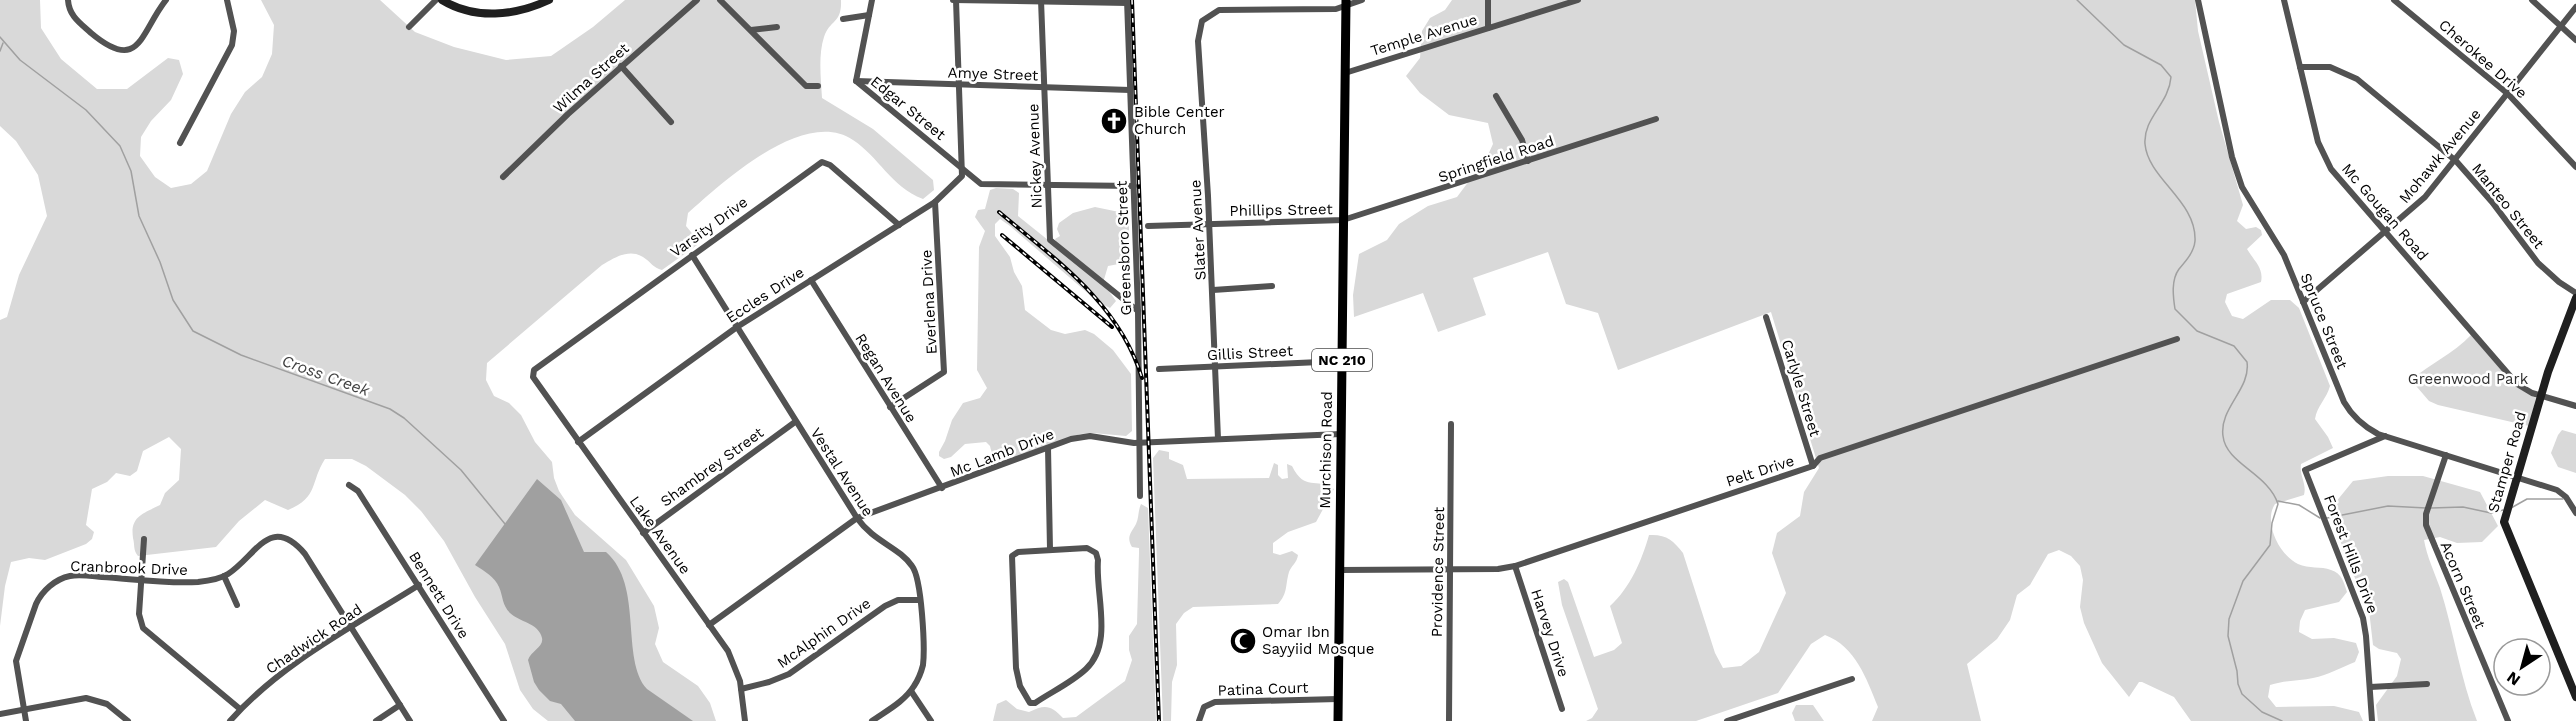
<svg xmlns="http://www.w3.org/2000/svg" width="2576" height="721" viewBox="0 0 2576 721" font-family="'Work Sans',sans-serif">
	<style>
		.green { fill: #d9d9d9 }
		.water { fill: #a0a0a0 }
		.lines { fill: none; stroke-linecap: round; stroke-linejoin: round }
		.stream { stroke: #a0a0a0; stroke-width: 1.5 }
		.street { stroke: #525252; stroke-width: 6 }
		.secondary { stroke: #1f1f1f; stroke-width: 8 }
		.primary { stroke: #000; stroke-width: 9 }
		.rail-casing { stroke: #000; stroke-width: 4 }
		.rail { stroke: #fff; stroke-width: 1.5; stroke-dasharray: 4.5; stroke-linecap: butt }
		.labels { text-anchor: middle; stroke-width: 5; stroke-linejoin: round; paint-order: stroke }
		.shield { fill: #fff; stroke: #4c4c4c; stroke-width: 1.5 }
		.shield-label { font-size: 14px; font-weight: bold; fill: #000 }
		.street-label { font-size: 15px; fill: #000; stroke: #fff }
		.poi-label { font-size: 15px; fill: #000; stroke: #fff; text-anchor: start }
		.park-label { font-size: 15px; fill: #303030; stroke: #fff }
		.water-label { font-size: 16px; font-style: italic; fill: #414141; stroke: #fff }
	</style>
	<rect width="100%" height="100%" fill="#fff"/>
	<g class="green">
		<path d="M0,0H40L41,28L61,59L97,89H127L168,58L179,60L183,74L171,100L151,121L141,137L140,156L155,177L171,188L191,184L207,171L231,114L245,92L262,77L272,54L274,25L261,0H380L415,32L454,47L506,60L551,56L593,27L625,0H841C842,24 830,19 824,37C818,55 821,80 822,98L873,129L933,180L934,190L923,199C890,186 879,157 853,140C804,107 723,182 688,213L686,226L696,238L697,245L662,270C653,268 651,262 643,257C629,248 614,258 602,265L487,363L486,380L494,396L509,403L521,415L535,442L552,462L554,478L559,491L575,515L626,560L654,606L659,628L655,644L663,662L698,686L710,703L716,721H548L533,709L520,690L505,644L475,597L444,541L421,511L405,495L366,466L352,459H325C310,482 319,497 288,510L265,500L239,521L216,547L138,556C133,550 135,546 133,538C130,517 142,514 160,505L165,493L179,480L181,449L169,437L143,451L137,471L130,476L116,473L107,482L92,489L86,525L94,532L92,539L86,544L45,560L29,558L11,562L5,586L0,626V320L7,317L19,275L47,216L38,175L16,141L0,126Z"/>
		<path d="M1452,0H2195L2198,31L2219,122L2243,205L2237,221L2246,229L2256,227L2261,230L2262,235L2247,249C2254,261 2264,268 2261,282L2227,294L2225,302L2232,316L2243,319L2271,300H2290L2299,308L2330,386C2327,398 2317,406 2315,419L2328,437L2333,448L2301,464C2299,475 2307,484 2304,495L2275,504C2263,522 2279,555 2298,564C2309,569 2321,566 2331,570C2342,573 2344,583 2347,592L2339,602L2305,610L2300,621L2299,632L2312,639L2334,638L2356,643L2359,652L2355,662C2342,667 2328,675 2313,678C2299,681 2285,680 2270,685L2268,697L2276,707L2334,706L2359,712L2363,721H2191L2174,697L2142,682H2139L2129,697L2102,663L2084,623L2080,607L2083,580L2080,566L2071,556L2059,550L2048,554L2030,585L2017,595L2010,620L1997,639L1967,664L1981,721H1872L1878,707C1866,678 1856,647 1825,635L1811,644L1778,693L1696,721H1586L1592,718L1598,709L1562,605L1558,582L1564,579L1568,582L1594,657L1614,650L1622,643L1610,606C1630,588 1642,560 1649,535C1666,534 1673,540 1683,553L1715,653L1723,668L1741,666L1759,652L1786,593L1772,553L1777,533L1800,516L1804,492L1819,468L1771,312L1618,370L1598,313L1566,304L1548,252L1473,278L1486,315L1438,332L1423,293L1354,317L1353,295L1359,254L1387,240L1399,224L1428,206L1457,197L1487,157L1493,144L1488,123L1449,115L1420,93L1406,76L1420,58L1422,31L1430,18L1445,10Z"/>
		<path d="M996,188L1013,189L1019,193L1018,216L1058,248L1055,239L1060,236L1057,229L1059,223L1073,213L1095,207L1124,213L1129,220V257L1124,263L1108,266L1103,283L1116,301L1110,308L1098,302L1010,226L1000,219L995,224V236L1010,257L1014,272L1022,286L1025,310L1051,330L1065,334L1085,330L1094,334L1113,350L1131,374L1132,431L1126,436L1093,433L1080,434L1004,461C994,460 992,455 990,446L986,442L965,444L951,457L944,459L939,456V452L945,441L952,420L963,403L980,398L987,388L977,370L979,247L985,231L975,217L978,210L985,209L990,190Z"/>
		<path d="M2471,335L2515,386L2536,398L2529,426L2438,405L2429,401L2411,380C2430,364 2454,353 2471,335Z"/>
		<polygon points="2562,430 2576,434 2576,473 2558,467 2551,453 2558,435"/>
		<path d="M1159,450L1169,452V459L1183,465L1187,479L1269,478L1274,463L1278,465V475L1282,479L1288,478L1287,464L1292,466C1305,492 1316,477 1334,489L1316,522L1288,532L1273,543V553L1280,555L1292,551L1298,555C1297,563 1291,566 1289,572C1285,586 1288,593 1278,604L1193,607L1184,613L1176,624L1177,665L1172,682L1171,721H1163L1153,458Z"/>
		<path d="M2388,476H2423L2480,492L2498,526L2482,542L2457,543L2440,537L2424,540C2427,557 2434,571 2440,588C2454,632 2460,678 2477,721H2378L2376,705L2397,676L2401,659L2397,653L2379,649L2373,645L2369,610L2344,553L2335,522V503L2353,481Z"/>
		<path d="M1141,504L1148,508L1156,721H993L997,704L1006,700L1017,709L1029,712C1045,704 1051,705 1063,718L1076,717L1125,681L1132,660L1129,650V636L1137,624L1139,553V548L1132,547C1126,537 1131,533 1136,524C1139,518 1138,510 1141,504Z"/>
		<polygon points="1796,705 1813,705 1824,721 1795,721 1792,713"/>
	</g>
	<path class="water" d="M537,479L561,500L584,552H606C644,585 620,659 647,689L693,721H575L561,704L550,701L539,690L534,682L528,660C531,651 544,647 542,638C539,623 519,622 510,613C502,605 503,596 499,587C495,577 484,571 475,565Z"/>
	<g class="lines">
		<g class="stream">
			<path d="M2077,0L2124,45L2161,65L2171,77C2169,104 2143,118 2145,144C2148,179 2197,201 2195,241C2194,252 2186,261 2179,269C2171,280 2173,296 2175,309L2197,331L2234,346L2247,362C2251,389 2219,408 2223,436C2226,464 2268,473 2278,504L2272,523L2270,545L2243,581L2229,619L2228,636L2237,671L2238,684L2242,694L2262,712L2282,721"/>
			<polyline points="0,37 20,60 86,110 120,146 131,171 139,216 160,262 173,300 193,331 241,355 390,409 404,418 461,470 505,524"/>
			<polyline points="0,51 3,43"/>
			<polyline points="2278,501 2299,505 2320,518"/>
			<polyline points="2431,508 2463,507 2491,513 2503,510"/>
			<polyline points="2511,508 2527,499 2563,499"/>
			<polyline points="2327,518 2388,506 2426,508"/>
		</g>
		<g class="street">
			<path d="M68,0C69,16 80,23 91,33C140,74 140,33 166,0"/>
			<polyline points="720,0 806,86 818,86"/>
			<polyline points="872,0 856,81 981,184 1134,186"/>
			<polyline points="953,0 1128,3"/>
			<polyline points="1041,0 1050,240 1138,311"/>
			<polyline points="1127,0 1138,311 1140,496"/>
			<polyline points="1488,0 1488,28"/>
			<path d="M2198,0L2232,157L2242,187L2284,255L2344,402C2352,416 2363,426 2378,434L2557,490L2566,497L2576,513"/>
			<polyline points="2284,0 2318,142 2331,169 2517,384 2532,393 2576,406"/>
			<polyline points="2394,0 2508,94 2576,167"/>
			<polyline points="2532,0 2576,40"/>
			<polyline points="843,19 869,15"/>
			<polyline points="409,27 436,0"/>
			<polyline points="751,30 777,27"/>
			<polyline points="621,66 671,122"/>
			<polyline points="2300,67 2330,67 2357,79 2456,161 2492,202 2538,263 2559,282 2576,293"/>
			<polyline points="1345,73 1578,0"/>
			<polyline points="856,81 1130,90"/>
			<polyline points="1496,96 1522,140 1528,161"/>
			<polyline points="180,143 232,45 234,31 227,0"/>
			<polyline points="503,177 568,114 697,0"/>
			<polyline points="1148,226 1343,220 1656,119"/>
			<path d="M692,255L857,518C874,542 899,547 912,566C922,579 925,648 923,665C921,673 918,680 914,686C904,702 886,711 872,721"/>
			<polyline points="811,280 942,488"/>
			<polyline points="1213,290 1272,286"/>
			<polyline points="2303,302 2425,197 2576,7"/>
			<polyline points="1766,317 1813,466"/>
			<polyline points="1159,369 1342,361"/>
			<polyline points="890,407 944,372 935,202"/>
			<polyline points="1218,439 1208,196 1198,41 1202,21 1219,10 1336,9 1362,0"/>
			<polyline points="578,442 737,327 935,202 962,176 956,0"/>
			<polyline points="1048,448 1050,549"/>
			<polyline points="2446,455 2426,514 2426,525 2508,721"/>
			<polyline points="349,485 358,491 504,721"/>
			<polyline points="643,533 795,422"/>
			<polyline points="144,539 139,614 143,628 240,709"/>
			<path d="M1087,548L1096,553L1098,560C1095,594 1114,643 1086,669C1071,683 1051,692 1035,703H1030L1020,686L1016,668L1012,556L1018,552Z"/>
			<polyline points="1515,566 1562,709"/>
			<polyline points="1340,570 1498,569 1515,566 1813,466 1820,458 2177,339"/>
			<polyline points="224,576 237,605"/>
			<polyline points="709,625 857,518 1071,439 1090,436 1134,443 1341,434"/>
			<polyline points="2370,687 2427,684"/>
			<polyline points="741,689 769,682 789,674 885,606 898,600 920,600"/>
			<polyline points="911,691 931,721"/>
			<polyline points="0,714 86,698 107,704 128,721"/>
			<path d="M26,721L16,661L36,604C42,591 55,579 70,576C80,574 91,576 102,577C133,579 166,584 198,582C208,581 220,579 228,574C256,556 270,513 305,554L410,721"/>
			<path d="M230,721C281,663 354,626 419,585"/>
			<polyline points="376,721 400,705"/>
			<polyline points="745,721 740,681 728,651 533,377 534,370 822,162 830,165 899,225"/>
			<polyline points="1199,721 1204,707 1215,702 1338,699"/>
			<polyline points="1449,721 1451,424"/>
			<polyline points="1727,721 1852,679"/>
			<polyline points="2372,721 2366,636 2363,618 2305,470 2385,436"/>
		</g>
		<g class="secondary">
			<path d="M442,0C475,20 515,16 549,0"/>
			<polyline points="2576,298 2548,372 2504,522 2576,697"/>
		</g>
		<polyline class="primary" points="1338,721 1346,0"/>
		<defs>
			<g id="rail">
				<polyline points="1132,0 1159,721"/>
				<path d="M999,212C1056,260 1119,303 1142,378"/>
				<polyline points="1002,235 1112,327"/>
			</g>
		</defs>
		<use href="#rail" class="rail-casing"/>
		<use href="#rail" class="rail"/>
	</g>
	<defs>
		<symbol id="church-disc" viewBox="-11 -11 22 22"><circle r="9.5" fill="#000" stroke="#fff"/><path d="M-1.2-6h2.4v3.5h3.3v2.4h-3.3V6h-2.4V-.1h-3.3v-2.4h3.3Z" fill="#fff"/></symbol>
		<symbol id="mosque-disc" viewBox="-11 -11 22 22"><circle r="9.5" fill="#000" stroke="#fff"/><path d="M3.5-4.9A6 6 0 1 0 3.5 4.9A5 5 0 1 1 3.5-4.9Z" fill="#fff"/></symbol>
	</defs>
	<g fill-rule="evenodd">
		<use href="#church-disc" x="1099" y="106" width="30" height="30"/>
		<use href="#mosque-disc" x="1228" y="626" width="30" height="30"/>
	</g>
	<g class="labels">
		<rect class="shield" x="1312" y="349" width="60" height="22" rx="4.5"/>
		<g class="shield-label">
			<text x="1342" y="365">NC 210</text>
		</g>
		<g class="street-label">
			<text transform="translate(1424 35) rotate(-17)" y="5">Temple Avenue</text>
			<text transform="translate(2483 59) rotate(41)" y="5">Cherokee Drive</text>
			<text transform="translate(993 74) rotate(2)" y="5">Amye Street</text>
			<text transform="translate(591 78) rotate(-42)" y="5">Wilma Street</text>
			<text transform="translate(908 108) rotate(39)" y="5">Edgar Street</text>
			<text transform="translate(1035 156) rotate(-92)" y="5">Nickey Avenue</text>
			<text transform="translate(2440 156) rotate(-50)" y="5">Mohawk Avenue</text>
			<text transform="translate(1496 159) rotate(-18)" y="5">Springfield Road</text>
			<text transform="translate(2508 206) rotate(51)" y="5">Manteo Street</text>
			<text transform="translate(1281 210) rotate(-1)" y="5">Phillips Street</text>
			<text transform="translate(2385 212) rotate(49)" y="5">Mc Gougan Road</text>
			<text transform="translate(709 227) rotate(-36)" y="5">Varsity Drive</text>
			<text transform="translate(1198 230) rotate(-93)" y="5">Slater Avenue</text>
			<text transform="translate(1124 248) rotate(-92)" y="5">Greensboro Street</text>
			<text transform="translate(765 295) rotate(-33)" y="5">Eccles Drive</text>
			<text transform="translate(929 302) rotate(-93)" y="5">Everlena Drive</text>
			<text transform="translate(2324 321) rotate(68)" y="5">Spruce Street</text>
			<text transform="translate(1250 353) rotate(-3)" y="5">Gillis Street</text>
			<text transform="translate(886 378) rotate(58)" y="5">Regan Avenue</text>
			<text transform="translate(1801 388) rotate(73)" y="5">Carlyle Street</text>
			<text transform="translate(1326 450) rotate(-89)" y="5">Murchison Road</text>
			<text transform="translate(1002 453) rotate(-21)" y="5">Mc Lamb Drive</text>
			<text transform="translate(2507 462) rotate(-74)" y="5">Stamper Road</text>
			<text transform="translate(712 467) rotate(-36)" y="5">Shambrey Street</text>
			<text transform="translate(1760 471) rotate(-18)" y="5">Pelt Drive</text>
			<text transform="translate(842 472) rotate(57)" y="5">Vestal Avenue</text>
			<text transform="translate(660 535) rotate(54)" y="5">Lake Avenue</text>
			<text transform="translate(2351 554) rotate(69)" y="5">Forest Hills Drive</text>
			<text transform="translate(129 568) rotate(2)" y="5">Cranbrook Drive</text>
			<text transform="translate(1438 572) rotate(-89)" y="5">Providence Street</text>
			<text transform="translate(2463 585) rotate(67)" y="5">Acorn Street</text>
			<text transform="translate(439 595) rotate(58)" y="5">Bennett Drive</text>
			<text transform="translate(824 633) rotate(-35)" y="5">McAlphin Drive</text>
			<text transform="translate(1550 633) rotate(72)" y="5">Harvey Drive</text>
			<text transform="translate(314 639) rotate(-34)" y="5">Chadwick Road</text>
			<text transform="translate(1263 689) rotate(-2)" y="5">Patina Court</text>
		</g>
		<g class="poi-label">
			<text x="1134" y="117">Bible Center<tspan x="1134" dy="17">Church</tspan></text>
			<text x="1262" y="637">Omar Ibn<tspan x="1262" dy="17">Sayyiid Mosque</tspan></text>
		</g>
		<g class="park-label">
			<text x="2468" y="384">Greenwood Park</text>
		</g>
		<g class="water-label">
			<text transform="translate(326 375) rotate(20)" y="6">Cross Creek</text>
		</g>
	</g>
	<g transform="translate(2522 667) rotate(216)"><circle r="28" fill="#ffffff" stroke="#999999" stroke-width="1.5"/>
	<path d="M0-4.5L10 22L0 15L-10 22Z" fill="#000000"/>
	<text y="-9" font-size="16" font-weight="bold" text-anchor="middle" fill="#000000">N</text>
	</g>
</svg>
